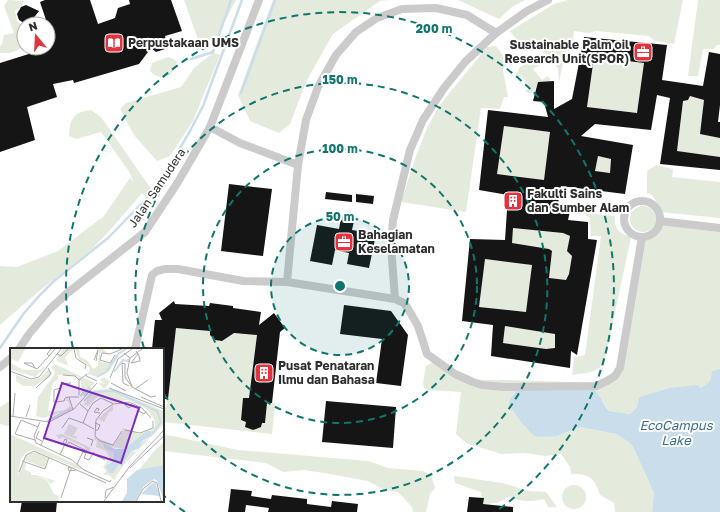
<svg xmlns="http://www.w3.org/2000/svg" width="720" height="512" viewBox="0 0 720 512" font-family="'Golos Text',sans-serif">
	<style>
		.green { fill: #e4ebdc }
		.water { fill: #c9ddeb }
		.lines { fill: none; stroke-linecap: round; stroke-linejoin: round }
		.stream { stroke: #c9ddeb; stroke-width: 2.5 }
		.building { fill: #151515; fill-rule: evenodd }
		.street { stroke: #cbcbcb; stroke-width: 8 }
		.ring { fill: none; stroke: #0f766e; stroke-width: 2; stroke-dasharray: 7 5 }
		.labels { text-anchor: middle; stroke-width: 4; stroke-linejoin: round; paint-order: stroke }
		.poi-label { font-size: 12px; font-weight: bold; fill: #2e2e2e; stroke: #fff; text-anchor: start }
		.street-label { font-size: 12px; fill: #2e2e2e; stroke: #fff }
		.water-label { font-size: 13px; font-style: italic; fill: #3d6f8f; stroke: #fff }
		.inset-river { fill: none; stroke: #c9ddeb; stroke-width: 2 }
		.inset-road { fill: none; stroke: #ababab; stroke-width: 1 }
		.view { fill: #7b2cbf; fill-opacity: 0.15; stroke: #7b2cbf; stroke-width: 2 }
		.inset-edge { fill: none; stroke: #2e2e2e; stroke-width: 2 }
		.centre { fill: #0f766e; stroke: #fff; stroke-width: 2 }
		.ring-label { font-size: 12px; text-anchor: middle; font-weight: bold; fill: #0f766e; stroke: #fff; stroke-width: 4; stroke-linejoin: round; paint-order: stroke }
	</style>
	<rect width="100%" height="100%" fill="#fff"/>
	<g class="green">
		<path d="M8,0L24,1L21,7L15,11L17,21C27,28 21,39 20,49L10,53H0V46L2,44L4,35L14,33L4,6Z"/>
		<polygon points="184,0 236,0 215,40 199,42"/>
		<polygon points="273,0 388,0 380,1 333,34 307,80 290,124 279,133 250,121 238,95"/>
		<polygon points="458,0 525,0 512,7 499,19"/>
		<polygon points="568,0 683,0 674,44 655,41 649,36 596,31 588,33 574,31 572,49 566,49 559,82 558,69 552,58 541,51 524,49 510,31 554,4"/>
		<polygon points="698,0 720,0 720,45 717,45 714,49 703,49 698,76 688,76"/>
		<polygon points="496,46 507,61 503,70 508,97 504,97 500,109 481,108 466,212 401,202 415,159 427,128 439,106 487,47"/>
		<polygon points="213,53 220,55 193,121 170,156 157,161 134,135 120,109 126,103 181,87 194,68"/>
		<path d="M168,57L174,59L177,62C175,77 160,82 150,71L152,63Z"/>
		<polygon points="594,57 644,63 637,113 587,107"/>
		<polygon points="529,62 534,62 539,65 533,69 542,80 548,76 550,79 550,83 538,82 534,93 528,93 525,91 530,88 522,76 516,78 516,75 520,67"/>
		<polygon points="690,96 704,100 701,134 720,138 720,157 677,151 683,101 688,100"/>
		<path d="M91,110L101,117L154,193L147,198L142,193L113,227L92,249L38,292L0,325V266L17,267L58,251L104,216L130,178L134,182L128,170L101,132L77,139L69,136C70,119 73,112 91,110Z"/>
		<polygon points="504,126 550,132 544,180 497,174"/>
		<polygon points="598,156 611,159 610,173 595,171"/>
		<polygon points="656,165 673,169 672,177 720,182 720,218 659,212 656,201 652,195 647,193 647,171"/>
		<circle cx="643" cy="219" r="13"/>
		<path d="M583,213L615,216C614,229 618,233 631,237L604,365L592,372L572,375L574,357L585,355L601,236H591L590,218Z"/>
		<path d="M660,224L720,231V369L712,371V378L710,383L700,388H669L642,396L637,407L630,414L609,411L602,400L515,392L510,399L527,427L535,436H557L580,427L616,434L627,441L633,447L654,493L652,512H615L614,503L600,495C595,478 589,473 571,474L570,467L561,454L546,456L524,453L501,454L466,443L456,434L461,392L427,390L424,388L423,383L426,366L435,361L477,380H510L598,383L618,371L640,239L655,232Z"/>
		<polygon points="513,228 563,233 570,236 567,251 572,256 569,274 567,280 548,286 552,251 549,249 512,243"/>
		<polygon points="485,259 532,265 526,312 479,307"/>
		<polygon points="547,296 556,335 555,348 546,349 503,343 505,326 543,332"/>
		<polygon points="176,328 210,331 211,335 215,340 222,341 229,333 257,335 249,398 243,399 241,420 246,422 245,427 253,430 261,427 262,423 265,422 267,403 275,403 272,434 163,422 163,414 167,403"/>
		<polygon points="11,400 11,424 7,426 0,424 0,407"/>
		<polygon points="163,434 238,450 368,461 388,468 423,471 431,475 435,488 430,494 426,512 413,512 412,507 398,492 383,489 368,481 324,473 303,470 283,472 266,463 163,451"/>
		<path d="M454,476L503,483L528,491L546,492L557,507H548L544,499C532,502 521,502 509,497L497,503L483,504L481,492L455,483Z"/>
		<circle cx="574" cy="497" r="12"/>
	</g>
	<path class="water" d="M720,369V512H652L654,493L633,447L627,441L616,434L580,427L557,436L540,437L534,436L520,421L509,404L510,399L519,387L592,388C600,394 603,404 609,411L630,414L637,407L639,398L642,396L669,388L698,385L700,388C710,383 711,382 712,371Z"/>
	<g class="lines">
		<g class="stream">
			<polyline points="191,59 213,52 231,0"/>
			<polyline points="241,93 275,0"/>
			<polyline points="168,169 190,131 203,106 242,0"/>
			<polyline points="0,348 24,313 40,295 54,281 108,238 151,194"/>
		</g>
	</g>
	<g class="building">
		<polygon points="45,0 90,0 98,24 115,18 118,8 130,4 129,0 171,0 182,31 165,36 168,48 156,52 151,48 139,64 74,83 73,80 53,84 57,97 27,107 35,140 0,152 0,63 32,53 30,48 48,48 48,36 51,35 40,2"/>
		<polygon points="26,5 39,11 32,20 24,23 19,20 17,14 21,7"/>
		<path d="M584,37L667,45L662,80L703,86L709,52L720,54V105L718,122H720V138L700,134L704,100L690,96L688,100L683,101L677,151L720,157V170L660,164L670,98L657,95L651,130L595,124L581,136L633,145L625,194L561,186L557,209L570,211L568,220L588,222V239L597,240L577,355L571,351L570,368L491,356L493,325L462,321L470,239L505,240L508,195L479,190L488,110L548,117L544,102L533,101L538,82L554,81V109L572,99ZM594,57L644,63L637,113L587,107ZM504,126L550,132L544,180L497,174ZM598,156L611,159L610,173L595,171ZM513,228L563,233L570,236L567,251L572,256L569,274L566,280L549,278L552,251L549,249L512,243ZM485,259L532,265L526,312L479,307ZM505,326L555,334V348L546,349L503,343Z"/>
		<polygon points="229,184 272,189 263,256 221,251"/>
		<polygon points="326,192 352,195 352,202 325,199"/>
		<polygon points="356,194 374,196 373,204 356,202"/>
		<polygon points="341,218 354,221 352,230 376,234 369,268 347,264 349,253 335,250 332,265 310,261 317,225 339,229"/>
		<polygon points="174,301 175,304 209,306 210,303 233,306 233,308 261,312 259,325 274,313 285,328 280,332 272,403 267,403 265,423 262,423 261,427 253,430 245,427 246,422 241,420 243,398 249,398 257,335 234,333 222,341 215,340 210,335 210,331 176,328 168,399 163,399 163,349 152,349 155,320 162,320 159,313"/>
		<polygon points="344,305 391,311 408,335 401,386 376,383 382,339 340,334"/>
		<polygon points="326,401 396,407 393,448 322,442"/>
		<polygon points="231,489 252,491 251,496 271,499 272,495 307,499 307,504 331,507 332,501 358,504 357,512 268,512 269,508 246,505 245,512 228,512"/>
		<polygon points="469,497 484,498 483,504 513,507 513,512 467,512"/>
		<polygon points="22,501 57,501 56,512 20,512"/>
	</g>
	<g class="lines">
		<g class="street">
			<polyline points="496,33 465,62 444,88 423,120 410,150 393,220 391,245 395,299 404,303 407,307 418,326 427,354 455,374 473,382 482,385 504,387 596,386 607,381 615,376 620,368 642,237"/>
			<polyline points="210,127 240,143 298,165 306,120 318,87 336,55 356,32 377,18 402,9 436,8 467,15 496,33 527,11 548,0"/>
			<polyline points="298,165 287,282 395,299"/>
			<circle cx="642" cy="219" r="18"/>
			<polyline points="660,221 720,228"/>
			<polyline points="19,349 29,334 50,309 65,295 145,232 178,182 210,127 259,0"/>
			<polyline points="135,349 152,275 157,271 165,269 178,269 243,281 287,282"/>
			<polyline points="0,367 11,358"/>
		</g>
	</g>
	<circle cx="340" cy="286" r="69" fill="#0f766e" fill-opacity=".12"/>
	<g class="ring">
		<circle cx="340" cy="286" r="69"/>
		<circle cx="340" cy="286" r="137"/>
		<path d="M144 348A206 206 0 1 1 163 392"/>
		<path d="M185 512A274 274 0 0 1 164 496M73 348A274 274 0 1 1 495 512"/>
	</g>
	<defs>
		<symbol id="library-square" viewBox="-11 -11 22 22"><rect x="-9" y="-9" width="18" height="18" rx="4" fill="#e2333f" stroke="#fff"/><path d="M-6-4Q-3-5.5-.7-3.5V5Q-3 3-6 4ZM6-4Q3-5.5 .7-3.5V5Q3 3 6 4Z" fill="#fff"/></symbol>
		<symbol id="office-square" viewBox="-11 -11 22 22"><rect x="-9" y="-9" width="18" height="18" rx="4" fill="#e2333f" stroke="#fff"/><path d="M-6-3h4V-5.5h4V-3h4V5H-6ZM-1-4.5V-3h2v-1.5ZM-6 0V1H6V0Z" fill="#fff"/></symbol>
		<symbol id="building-square" viewBox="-11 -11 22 22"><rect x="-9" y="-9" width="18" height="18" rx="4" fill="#e2333f" stroke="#fff"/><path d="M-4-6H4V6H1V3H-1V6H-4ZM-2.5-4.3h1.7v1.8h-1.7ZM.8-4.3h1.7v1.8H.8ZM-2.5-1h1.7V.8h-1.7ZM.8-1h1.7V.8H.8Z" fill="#fff"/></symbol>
	</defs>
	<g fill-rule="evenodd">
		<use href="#library-square" x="103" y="32" width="22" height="22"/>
		<use href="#office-square" x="632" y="41" width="22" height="22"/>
		<use href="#building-square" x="502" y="190" width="22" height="22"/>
		<use href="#office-square" x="333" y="231" width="22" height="22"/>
		<use href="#building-square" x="253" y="362" width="22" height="22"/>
	</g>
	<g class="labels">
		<g class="poi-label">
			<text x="128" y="47">Perpustakaan UMS</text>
			<text x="629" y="49" text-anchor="end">Sustainable Palm oil<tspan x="629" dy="14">Research Unit(SPOR)</tspan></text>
			<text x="527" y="198">Fakulti Sains<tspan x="527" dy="14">dan Sumber Alam</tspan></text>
			<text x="358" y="239">Bahagian<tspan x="358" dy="14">Keselamatan</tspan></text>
			<text x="278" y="370">Pusat Penataran<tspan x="278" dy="14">Ilmu dan Bahasa</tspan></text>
		</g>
		<g class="street-label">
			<text transform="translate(157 188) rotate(-56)" y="4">Jalan Samudera</text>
		</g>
		<g class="water-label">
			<text x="676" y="430">EcoCampus<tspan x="676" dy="15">Lake</tspan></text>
		</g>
	</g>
	<g transform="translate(10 348)">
		<rect width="154" height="154" fill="#fff"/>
		<path d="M0,1H15L8,14L2,11L1,15L13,22H29L38,17L25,29L0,21ZM53,1H64L55,9L58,17L76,25L47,13L46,11ZM65,1H69L70,9L78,13L83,21L88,18L89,1H93L97,5H90L91,14L100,16L106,7L109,8L99,23L87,29L78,26L80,20L69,11ZM45,16L85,35L72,46L71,34L66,28L48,27V31L43,35L38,62L44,64L55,62L60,58L58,53H55L58,50L62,61L33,70L26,68L28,49L44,27L45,24L41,19ZM39,21L42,25L40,29L24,38H13L6,33V27L20,32L30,30ZM94,29L100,34L94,41L88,34L96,36L89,32ZM101,41L154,63V76L142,88L141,83L113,101L92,97L94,100L104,105L103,113L99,116L98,123L103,124L108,116L116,113L121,104L127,103L132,93L140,90L113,118L104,132L99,127H93L96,123L93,119L100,110L96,103L86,99L87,93L84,91L85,89L104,97L113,83L112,80L129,86L143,81L145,77L144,71L137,61L118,52L104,54L92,48L86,50L78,58L74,57L83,42ZM103,57V63L99,64L94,74L88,71ZM59,76L68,80L63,88H67L66,91L54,86ZM0,86L72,119L71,122L24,102L17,104L11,110L7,129L12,115H16L15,122L21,124V127H26L46,133L40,136L37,131L24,128L37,132L44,146L49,148L48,153H0ZM52,86L81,100L77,109L78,104L74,99L53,89L49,91L46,87ZM153,95L154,117L127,124L146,101ZM24,104L38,109L35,120L14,112L16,107Z" fill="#e4ebdc"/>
		<path d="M137,83H141L142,88L132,93L129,100L121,104L112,118L109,116L103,125H99L96,118L103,113L104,105L94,100L93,95L105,101H114ZM154,117V153L147,133L144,131L134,138L125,153H112L117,145V131L127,122ZM145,134L150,148L131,146L140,137Z" fill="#c9ddeb"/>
		<path class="inset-river" d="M104,24L113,12L118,13V11M87,29L96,24L108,6L116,1M83,44L104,43L147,63L151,74L142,86M70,48L79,40M74,48L80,41L78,39M74,53L83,44M37,73L61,61"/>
		<path class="inset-road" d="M41,1L37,6L39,8L45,1M64,1L66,10L76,17L75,21M126,3L128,6L129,8L130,13L121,15L128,6M114,5L120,10L132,1M47,6L51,8L58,1M105,7L100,15L90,12L92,5L100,6L112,1M120,10L117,25L122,39L141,49L146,48M84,12L88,2L86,13M14,15L27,21L39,8M14,15H22L25,20M0,23L21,31L29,29L51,1M53,27L65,28L69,32V47M76,28L87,33M100,30L108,11L122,1M69,32L77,26L76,28M101,35L116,43M119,38L113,35L112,15L115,16V29L122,39M26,40L41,26L38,20M99,40L154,61M125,41L138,32M59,49L55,50L54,53L44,54V42L50,40L52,36L61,35M131,49L154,59M116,54L115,57L119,60L123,55M70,56L78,63L83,55L91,50L104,56L119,54L132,60L141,70M103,56L93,63L86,72L85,88L90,93L103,97L112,83M130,58L129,63L134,66L136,63M63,62L59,49H69M78,63L73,75L84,81M88,63L89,61L87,60L84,64L90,65M0,68L39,74L64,61L87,35M3,68L5,45M16,69L20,57M30,74L24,88L26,95L62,112L74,122L100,134L101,132M52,80L59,70L73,75M85,82H88L90,77L85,75M115,82L130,85L143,80V73M29,83L26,90L32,93M77,90L83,92L81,98M25,92L5,86L11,72L28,79M31,97L36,86M57,97L59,94L73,101L72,104M73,101L77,103L74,110L79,112L84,104M83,106L95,112M50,107L54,98L56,95L57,92L55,91L53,95L55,96M12,113L35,121L39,109M67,116L73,104L76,105M120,120L154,88M61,123V119L58,120L59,123L66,122M9,124L16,107L24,103L96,135M51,150L60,123M95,150L96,142L104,139M94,153L120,118L154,82M126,153L133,141L143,133L147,135L151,153"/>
		<path class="view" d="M52,35L129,60L111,115L34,90Z"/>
		<rect width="154" height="154" class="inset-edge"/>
	</g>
	<circle cx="340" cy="286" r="6" class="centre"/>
	<g class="ring-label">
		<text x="434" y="33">200 m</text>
		<text x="340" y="84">150 m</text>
		<text x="340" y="153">100 m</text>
		<text x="340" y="221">50 m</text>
	</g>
	<g transform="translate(36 36) rotate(342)"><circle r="19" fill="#ffffff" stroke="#ababab"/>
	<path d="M0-3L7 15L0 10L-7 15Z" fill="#e2333f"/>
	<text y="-6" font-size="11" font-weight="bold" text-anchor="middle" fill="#2e2e2e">N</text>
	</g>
</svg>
